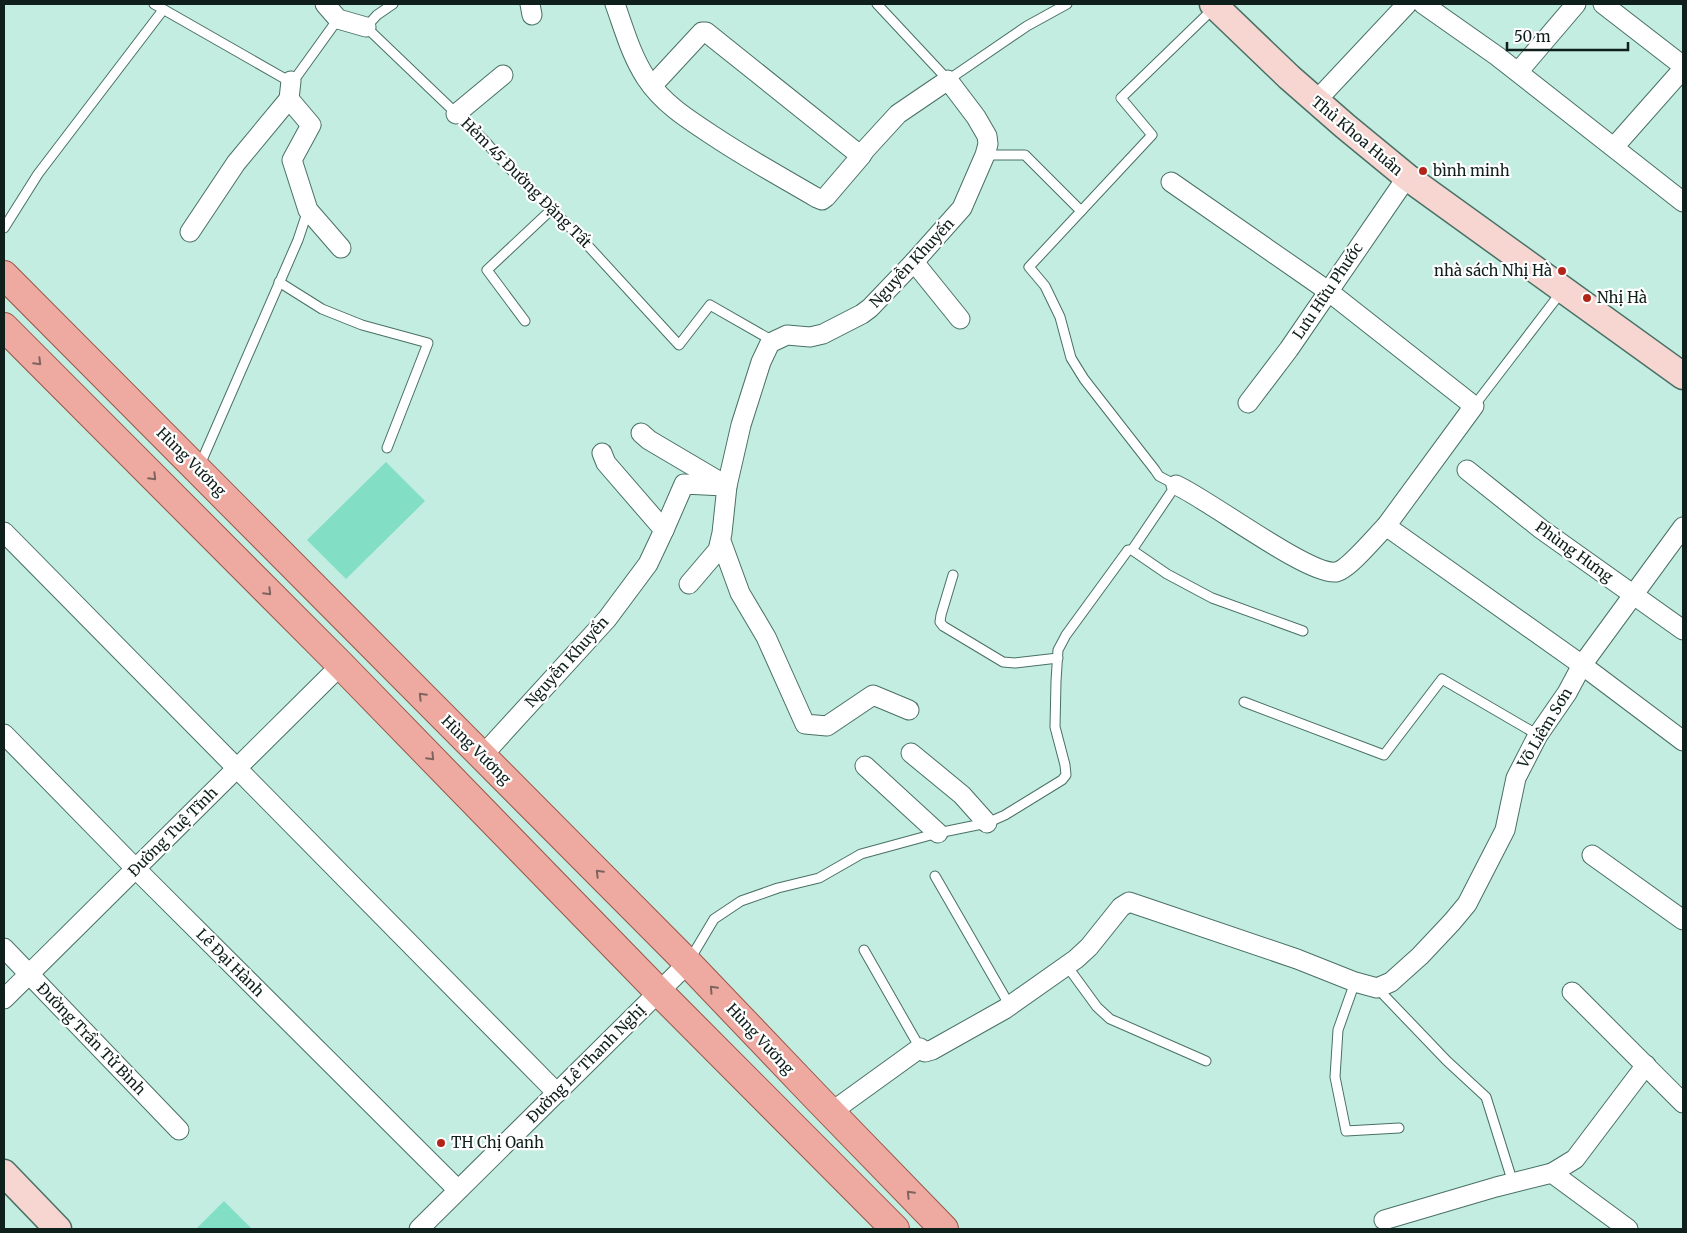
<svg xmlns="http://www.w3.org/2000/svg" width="1687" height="1233" viewBox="0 0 1687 1233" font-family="Merriweather,serif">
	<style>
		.building { fill: #82dec4 }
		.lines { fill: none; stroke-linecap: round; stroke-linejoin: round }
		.lane-casing { stroke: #497065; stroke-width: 11 }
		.street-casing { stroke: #497065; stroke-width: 21 }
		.secondary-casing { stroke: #497065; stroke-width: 29 }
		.primary-casing { stroke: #995549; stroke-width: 30 }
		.lane { stroke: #fff; stroke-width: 9 }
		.street { stroke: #fff; stroke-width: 19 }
		.secondary { stroke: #f7d5d0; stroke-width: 26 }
		.primary { stroke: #eeaaa1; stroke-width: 28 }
		.oneway { stroke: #7e645e }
		.poi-dot { fill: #b42519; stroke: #fff; stroke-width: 2 }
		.labels { text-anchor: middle; stroke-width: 4.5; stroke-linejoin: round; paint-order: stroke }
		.street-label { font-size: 15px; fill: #0f1f1b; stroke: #fff }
		.poi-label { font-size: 15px; fill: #0f1f1b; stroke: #fff; text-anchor: start }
	</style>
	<rect width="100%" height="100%" fill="#c3ede0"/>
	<g class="building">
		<polygon points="386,462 425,501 346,579 307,540"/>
		<polygon points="224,1201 252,1229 196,1229"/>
	</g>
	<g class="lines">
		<defs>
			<g id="lane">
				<polyline points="154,4 287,80 291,81 297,76 338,19"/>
				<polyline points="393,4 377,15 366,27 484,140 506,165 580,237 679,345 710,305 773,341"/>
				<polyline points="877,4 948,80 1027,26 1067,4"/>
				<polyline points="985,155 1025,155 1081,211"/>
				<polyline points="4,228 38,174 163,10"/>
				<polyline points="279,282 322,309 362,325 428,343 387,448"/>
				<polyline points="525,321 487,270 552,209"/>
				<polyline points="1474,406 1562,291"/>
				<polyline points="199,467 298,240 308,210"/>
				<polyline points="1132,550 1176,485 1159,476 1155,470 1084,379 1071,358 1060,317 1045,286 1029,267 1152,135 1121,98 1214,8"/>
				<polyline points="953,575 941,615 940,622 943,626 1003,662 1015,663 1058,658"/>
				<polyline points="1244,702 1384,755 1442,679 1538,735"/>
				<polyline points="935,876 1010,1006"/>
				<polyline points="864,950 920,1048"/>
				<polyline points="689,961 714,919 741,901 778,888 819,878 861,854 938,833 987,823 1005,815 1062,780 1066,775 1065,765 1055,727 1056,681 1058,650 1066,635 1128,550 1132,550 1167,574 1212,598 1303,631"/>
				<polyline points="1067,966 1097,1007 1110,1019 1206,1061"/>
				<polyline points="1355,982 1338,1030 1335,1077 1346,1131 1399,1128"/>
				<polyline points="1377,988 1447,1061 1486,1097 1513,1183"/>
			</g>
			<g id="street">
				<polyline points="325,4 338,19 366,27"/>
				<polyline points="530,4 532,15"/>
				<path d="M615,4C624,29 631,55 646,78C663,104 689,120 715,137C748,159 783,178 817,198L822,200L826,197L861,156"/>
				<polyline points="1423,4 1497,56 1683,202"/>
				<polyline points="1603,4 1683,66"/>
				<polyline points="1518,72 1576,4"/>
				<polyline points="291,81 289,99 311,125 292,160 308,210 341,248"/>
				<polyline points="652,86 702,32 706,32 861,156 865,150 898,114 948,80 976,117 987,136 988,144 985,155 962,208 914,262 870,308 862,314 823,334 810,337 787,335 770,343 761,362 741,425 727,486 722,533 718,550 689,584"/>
				<polyline points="1316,101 1407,4"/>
				<polyline points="456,114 503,75"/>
				<polyline points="1614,147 1683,69"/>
				<polyline points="1171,182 1328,291 1474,406 1386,526"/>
				<polyline points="190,232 236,163 289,99"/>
				<polyline points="914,262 960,319"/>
				<polyline points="1248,403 1289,349 1407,177"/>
				<polyline points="641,433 649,440 727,486"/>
				<polyline points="1467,470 1541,529 1683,630"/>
				<path d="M1176,485C1208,499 1309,576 1336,572C1348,570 1376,536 1386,526L1582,665L1683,741"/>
				<polyline points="664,530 684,484 724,486"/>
				<polyline points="4,532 557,1093"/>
				<polyline points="721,541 740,593 766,637 805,724 827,726 873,695 909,710"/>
				<polyline points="4,734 136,869 458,1190"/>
				<polyline points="911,753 962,795 987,823"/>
				<polyline points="482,756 607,619 648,564 664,530 606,463 602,453"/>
				<polyline points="865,766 938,833"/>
				<polyline points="1592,855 1683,920"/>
				<polyline points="4,948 179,1130"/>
				<polyline points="1572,992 1683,1103"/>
				<polyline points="4,999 341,665"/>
				<polyline points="830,1113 920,1048 925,1052 932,1050 1005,1009 1076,959 1089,947 1121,907 1129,902 1297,959 1355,982 1377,988 1391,982 1420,956 1452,922 1467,904 1505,830 1516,778 1538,735 1567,693 1582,665 1683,527"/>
				<polyline points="1552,1173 1628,1229"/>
				<polyline points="1384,1220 1496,1187 1552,1173 1575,1159 1646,1065"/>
				<polyline points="419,1229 688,963"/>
			</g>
			<g id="secondary">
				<polyline points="1213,4 1289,77 1345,126 1407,177 1683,376"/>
				<polyline points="4,1173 58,1229"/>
			</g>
			<g id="primary">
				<polyline points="4,275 688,963 815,1096 944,1229"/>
				<polyline points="4,327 341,665 659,992 895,1229"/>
			</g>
		</defs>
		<use href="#lane" class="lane-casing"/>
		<use href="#street" class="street-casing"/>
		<use href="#secondary" class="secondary-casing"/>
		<use href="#primary" class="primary-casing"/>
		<use href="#lane" class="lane"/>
		<use href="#street" class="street"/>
		<use href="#secondary" class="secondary"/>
		<use href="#primary" class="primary"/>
	</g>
	<defs><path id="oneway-chevron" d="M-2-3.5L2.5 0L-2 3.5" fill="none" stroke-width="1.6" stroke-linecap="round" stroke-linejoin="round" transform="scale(1.25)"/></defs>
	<g class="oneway">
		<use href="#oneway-chevron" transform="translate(38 362) rotate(45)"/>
		<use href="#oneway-chevron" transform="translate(153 477) rotate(45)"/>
		<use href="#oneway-chevron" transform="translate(268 592) rotate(45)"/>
		<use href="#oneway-chevron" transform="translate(422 696) rotate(-135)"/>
		<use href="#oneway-chevron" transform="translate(431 757) rotate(46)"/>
		<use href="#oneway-chevron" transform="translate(599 873) rotate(-135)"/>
		<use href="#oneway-chevron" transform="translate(713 989) rotate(-133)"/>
		<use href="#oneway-chevron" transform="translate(910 1194) rotate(-134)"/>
	</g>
	<g class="poi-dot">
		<circle cx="1423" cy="171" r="5"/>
		<circle cx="1562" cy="271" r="5"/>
		<circle cx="1587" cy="298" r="5"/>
		<circle cx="441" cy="1143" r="5"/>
	</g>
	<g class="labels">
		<g class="street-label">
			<text transform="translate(1357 136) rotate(40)" y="5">Thủ Khoa Huân</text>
			<text transform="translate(526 183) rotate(45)" y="5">Hẻm 45 Đường Đặng Tất</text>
			<text transform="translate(912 263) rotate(-47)" y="5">Nguyễn Khuyến</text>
			<text transform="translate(1328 291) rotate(-56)" y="5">Lưu Hữu Phước</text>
			<text transform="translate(191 462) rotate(45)" y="5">Hùng Vương</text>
			<text transform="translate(1574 552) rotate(36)" y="5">Phùng Hưng</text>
			<text transform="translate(567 662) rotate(-48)" y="5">Nguyễn Khuyến</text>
			<text transform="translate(1545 728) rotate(-59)" y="5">Võ Liêm Sơn</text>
			<text transform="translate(476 750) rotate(45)" y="5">Hùng Vương</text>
			<text transform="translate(173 832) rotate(-45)" y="5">Đường Tuệ Tĩnh</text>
			<text transform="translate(230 963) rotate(45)" y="5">Lê Đại Hành</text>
			<text transform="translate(91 1039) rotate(46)" y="5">Đường Trần Tử Bình</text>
			<text transform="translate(760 1039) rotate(47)" y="5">Hùng Vương</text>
			<text transform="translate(586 1064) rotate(-45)" y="5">Đường Lê Thanh Nghị</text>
		</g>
		<g class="poi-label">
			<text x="1433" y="176">bình minh</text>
			<text x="1552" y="276" text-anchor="end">nhà sách Nhị Hà</text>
			<text x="1597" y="303">Nhị Hà</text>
			<text x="451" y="1148">TH Chị Oanh</text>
		</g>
	</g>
	<rect width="1687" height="1233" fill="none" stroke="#0f1f1b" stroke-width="10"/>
	<path d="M1507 42v8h121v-8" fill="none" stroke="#0f1f1b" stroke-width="2.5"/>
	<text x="1514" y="42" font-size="15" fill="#0f1f1b" stroke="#ffffff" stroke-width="4" paint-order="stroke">50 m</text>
</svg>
